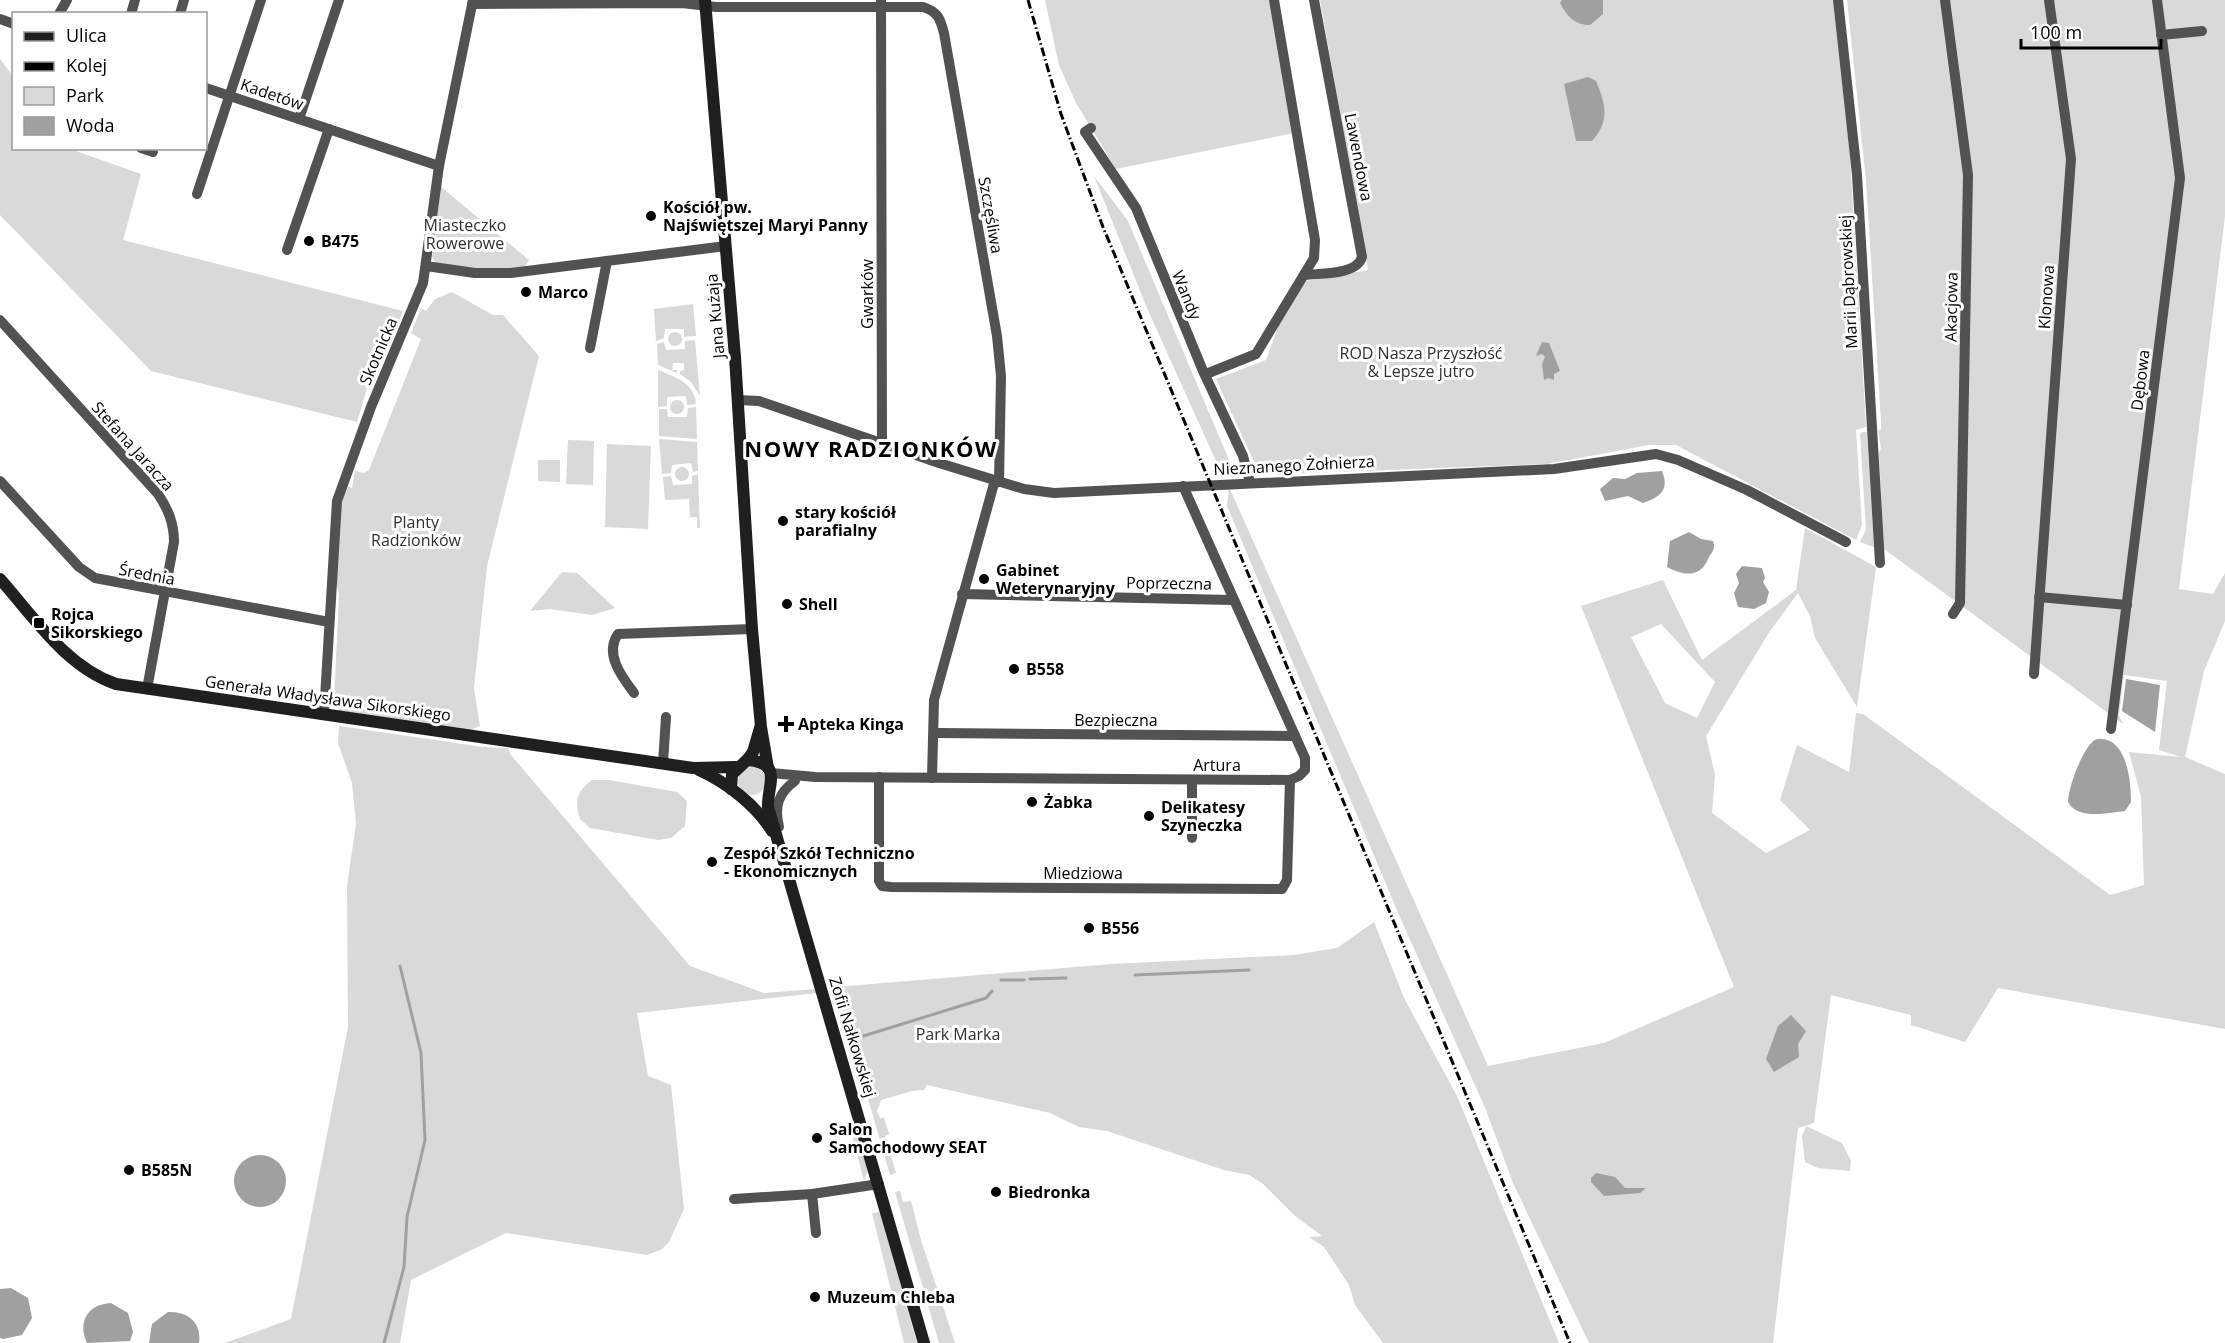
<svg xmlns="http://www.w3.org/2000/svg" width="2225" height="1343" viewBox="0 0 2225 1343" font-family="'Open Sans',sans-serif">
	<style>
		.green { fill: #d9d9d9; fill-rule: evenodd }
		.water { fill: #a0a0a0 }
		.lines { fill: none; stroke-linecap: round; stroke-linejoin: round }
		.stream { stroke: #a0a0a0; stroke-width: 3 }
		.street { stroke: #525252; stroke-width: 10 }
		.secondary { stroke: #1f1f1f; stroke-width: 12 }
		.rail { stroke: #000; stroke-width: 3; stroke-dasharray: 9 3 1.5 3; stroke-linecap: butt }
		.poi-dot { fill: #000; stroke: #fff; stroke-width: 2 }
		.labels { text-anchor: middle; stroke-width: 6; stroke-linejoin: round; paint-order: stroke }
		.street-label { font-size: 16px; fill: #000; stroke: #fff }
		.poi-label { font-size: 16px; font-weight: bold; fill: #000; stroke: #fff; text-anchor: start }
		.park-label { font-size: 16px; fill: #303030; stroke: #fff }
		.district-label { font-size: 22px; font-weight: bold; letter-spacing: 1.5px; fill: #000; stroke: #fff }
	</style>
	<rect width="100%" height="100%" fill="#fff"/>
	<g class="green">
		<polygon points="1045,0 1270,0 1294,133 1116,169 1076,103 1059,65"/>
		<polygon points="1320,0 1833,0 1850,156 1866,427 1856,430 1862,525 1856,540 1676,445 1649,445 1547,464 1260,475 1216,379 1266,360 1279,324 1305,281 1368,270"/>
		<path d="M1847,0H2225V216L2179,589L2213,594L2225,573V621L2204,671L2185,757L2225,774V1029L1998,988L1965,1042L1911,1025V1015L1831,995L1814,1123L1798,1128L1773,1343H1589L1513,1183L1486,1110L1399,915L1227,506L1229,487L1488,1066L1604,1043L1734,987L1581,606L1663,580L1702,660L1796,590L1805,528L1876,567L1857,707L1815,638L1810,616L1798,593L1770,631L1706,736L1715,775L1712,813L1766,853L1810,830L1780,800L1797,745L1849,772L1856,713L1863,714L2110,895L2144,885L2141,797L2129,752L2181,757L2159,750L2167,681L2124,675L2119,715L2123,724L1884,549L1879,453L1881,448L1878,430L1881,429V421L1866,180ZM1661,624L1715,682L1697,718L1665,703L1631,637Z"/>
		<polygon points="0,59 13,76 14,148 70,149 141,174 123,240 403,311 380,365 376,369 371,388 367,388 357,422 151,371 0,215"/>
		<polygon points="1094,176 1128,221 1232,467 1220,470 1147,308"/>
		<polygon points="441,187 529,260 524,268 471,269 435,262 432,257"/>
		<polygon points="452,292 493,315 503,315 539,356 487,566 474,688 480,726 470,730 339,711 334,702 339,595 336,582 341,504 347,486 352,488 355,471 364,473 369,470 421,339 411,333 421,308 426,311 435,299"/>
		<polygon points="693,304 696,336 684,337 684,329 665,329 664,338 656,341 654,309"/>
		<circle cx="675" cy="339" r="7"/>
		<polygon points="695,340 700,396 691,382 680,374 680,371 684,370 684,363 673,363 672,370 677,370 677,373 658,365 657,344 664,342 666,350 685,349 685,341"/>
		<path d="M658,370C675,377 695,383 696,404L687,405L686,396L667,397V406L658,407Z"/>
		<circle cx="677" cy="407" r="7"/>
		<polygon points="696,407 697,439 659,436 659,409 667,409 668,417 687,417 688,408"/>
		<polygon points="1862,432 1867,432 1874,547 1860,542 1866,530 1860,434"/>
		<polygon points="659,439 697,442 698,471 693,472 691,463 672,465 671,473 662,474"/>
		<polygon points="568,440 594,441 593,485 566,484"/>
		<polygon points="607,444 651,446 648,529 605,527"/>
		<polygon points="538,460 560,460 560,482 538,481"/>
		<circle cx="682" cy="474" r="7"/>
		<polygon points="698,474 700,528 697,528 697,517 690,517 689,499 665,500 663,477 671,476 673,485 692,484 692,476"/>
		<polygon points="562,572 577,573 615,608 592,615 550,609 530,611"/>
		<polygon points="339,726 483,747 508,748 511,755 690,966 764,993 816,989 817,993 637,1013 648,1076 671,1085 684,1209 669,1242 662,1249 647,1255 506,1233 411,1280 400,1343 225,1343 291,1319 348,1027 347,886 356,824 352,783 338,743"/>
		<circle cx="752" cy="781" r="14"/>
		<path d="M592,780H609L677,792L687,801L685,826L671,838L658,840L590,828L580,819C574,801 577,791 592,780Z"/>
		<polygon points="1374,922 1404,998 1457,1096 1559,1343 1383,1343 1355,1305 1349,1285 1324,1247 1309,1237 1322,1236 1295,1216 1262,1183 1249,1175 1224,1170 1107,1131 1079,1127 1050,1113 927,1085 924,1090 912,1091 881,1100 877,1111 880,1118 884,1118 889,1134 885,1136 896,1173 890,1175 836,987 1112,964 1294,955 1337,948"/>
		<polygon points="853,1121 868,1170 864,1181 850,1126"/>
		<polygon points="1806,1126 1842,1143 1851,1161 1850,1171 1818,1168 1805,1162 1802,1136"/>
		<polygon points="900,1191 903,1202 911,1201 921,1240 955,1343 939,1343 895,1192"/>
		<polygon points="880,1212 917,1343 904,1343 872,1213"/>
	</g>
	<g class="water">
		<path d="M1562,0H1603V14L1590,25C1574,25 1567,16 1560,3Z"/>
		<path d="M1588,77L1596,81C1606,105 1610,121 1592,141H1576L1564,84Z"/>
		<polygon points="1542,342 1549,343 1560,371 1554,374 1554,380 1548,378 1544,380 1542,364 1545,357 1542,354 1536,356"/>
		<path d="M1662,471C1670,490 1660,497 1643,503L1628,496L1605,501L1600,489L1613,478L1625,479L1637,473Z"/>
		<path d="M1689,532L1701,539L1713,541C1716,550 1712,551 1708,559C1700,578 1684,576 1667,567L1670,541Z"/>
		<polygon points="1742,566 1762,568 1765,578 1763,582 1769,592 1766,603 1754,609 1738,607 1734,593 1739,583 1736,574"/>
		<polygon points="2126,679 2160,685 2155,732 2122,711"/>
		<path d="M2097,739C2127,736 2131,781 2131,802L2125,811C2108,813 2077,820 2068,802C2068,788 2084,743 2097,739Z"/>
		<polygon points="1791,1015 1806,1031 1798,1044 1799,1057 1774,1072 1766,1059 1778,1026"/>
		<circle cx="260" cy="1181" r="26"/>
		<polygon points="1596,1173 1615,1177 1625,1188 1646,1188 1640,1193 1604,1196 1591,1182 1591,1178"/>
		<polygon points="11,1288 28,1298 32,1318 22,1335 3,1339 0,1338 0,1289"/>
		<path d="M111,1303L128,1313L133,1332L130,1341L87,1343C77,1322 88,1304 111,1303Z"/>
		<path d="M168,1312C187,1311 202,1322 199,1343H149L152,1324Z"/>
	</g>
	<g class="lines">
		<g class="stream">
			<polyline points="1135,975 1249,970"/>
			<polyline points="1030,979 1066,978"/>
			<polyline points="1001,980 1024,980"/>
			<polyline points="857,1038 986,998 992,991"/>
			<polyline points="384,1343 404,1267 407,1217 425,1140 421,1053 400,966"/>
		</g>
		<g class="street">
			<polyline points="881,0 882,444"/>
			<polyline points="1838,0 1857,175 1880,563"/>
			<polyline points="1945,0 1968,175 1960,603 1953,614"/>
			<path d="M472,4L682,3L716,7H923C938,12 940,18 944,33L997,336L1001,376L999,482"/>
			<polyline points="59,14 67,0"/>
			<polyline points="131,14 135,0"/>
			<polyline points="180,14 184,0"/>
			<polyline points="0,19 14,24"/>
			<polyline points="2161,35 2202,31"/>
			<polyline points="206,88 439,166"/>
			<polyline points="299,119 339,0"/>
			<polyline points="1091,128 1085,132 1136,208 1203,371 1243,456 1250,482"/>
			<polyline points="141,148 153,152"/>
			<polyline points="197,194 261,0"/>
			<polyline points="287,250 329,129"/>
			<polyline points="426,266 475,273 511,273 726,246"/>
			<path d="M1305,275C1321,273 1357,275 1362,257L1314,0"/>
			<path d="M0,320L158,494C168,509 174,523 174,542L147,689"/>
			<polyline points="590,348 607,261"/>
			<polyline points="1206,374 1256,354 1314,258 1315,240 1274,0"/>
			<polyline points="738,400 759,401 939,463 1024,489 1054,493 1554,469 1656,454 1678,460 1747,490 1846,542"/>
			<polyline points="0,481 79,567 95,578 329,622"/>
			<polyline points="962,594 1232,600"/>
			<polyline points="2039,597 2127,605"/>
			<polyline points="2034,674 2071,159 2049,0"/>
			<path d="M634,693C622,677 604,654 618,634L752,629"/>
			<polyline points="324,714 337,501 371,407 423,283 439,166 473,0"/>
			<polyline points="2111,729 2180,178 2157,0"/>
			<polyline points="938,733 1295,736"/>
			<polyline points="663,763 666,717"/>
			<polyline points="771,773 815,777 1290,780 1299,776 1305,770 1305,758 1183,486"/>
			<polyline points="879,777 879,881 882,886 891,887 1282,889 1287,880 1290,780"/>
			<polyline points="932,778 934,700 995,480"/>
			<polyline points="1192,780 1192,838"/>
			<path d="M779,827C774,807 778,793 795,781"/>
			<polyline points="812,1194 816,1233"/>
			<polyline points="734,1199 812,1194 879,1184"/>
		</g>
		<g class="secondary">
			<polyline points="705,0 735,357 752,629 761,727 768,768"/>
			<path d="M0,579C33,616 66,667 116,684L693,768L736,767"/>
			<polyline points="747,760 753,752 760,728"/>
			<path d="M699,770C726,782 756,805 772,831"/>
			<path d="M731,789L732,774L747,760C784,763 767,785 768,807L924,1343"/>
		</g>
		<polyline class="rail" points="1028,0 1061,114 1103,227 1570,1343"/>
	</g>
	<g class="poi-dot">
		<circle cx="651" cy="216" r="6"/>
		<circle cx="309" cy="241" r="6"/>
		<circle cx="526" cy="292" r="6"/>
		<circle cx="783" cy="521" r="6"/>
		<circle cx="984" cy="579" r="6"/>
		<circle cx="787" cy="604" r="6"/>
		<rect x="33" y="617" width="12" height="12" rx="3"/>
		<circle cx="1014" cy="669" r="6"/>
		<path d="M783 715h6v6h6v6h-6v6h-6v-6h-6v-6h6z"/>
		<circle cx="1032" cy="802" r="6"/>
		<circle cx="1149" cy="816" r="6"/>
		<circle cx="712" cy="862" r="6"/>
		<circle cx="1089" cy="928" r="6"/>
		<circle cx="817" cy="1138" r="6"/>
		<circle cx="129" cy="1170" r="6"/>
		<circle cx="996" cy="1192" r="6"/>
		<circle cx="815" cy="1297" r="6"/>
	</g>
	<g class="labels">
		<g class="street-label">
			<text transform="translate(272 94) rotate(19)" y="6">Kadetów</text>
			<text transform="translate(1359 157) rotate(79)" y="6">Lawendowa</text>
			<text transform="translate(991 215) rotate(80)" y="6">Szczęśliwa</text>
			<text transform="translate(1848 282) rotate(-93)" y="6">Marii Dąbrowskiej</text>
			<text transform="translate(867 294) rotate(-90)" y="6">Gwarków</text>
			<text transform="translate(1187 295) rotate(68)" y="6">Wandy</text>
			<text transform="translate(2046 297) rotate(-86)" y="6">Klonowa</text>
			<text transform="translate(1951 307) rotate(-89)" y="6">Akacjowa</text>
			<text transform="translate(715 316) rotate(-95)" y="6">Jana Kużaja</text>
			<text transform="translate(378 351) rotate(-67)" y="6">Skotnicka</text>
			<text transform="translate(2140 380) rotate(-83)" y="6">Dębowa</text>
			<text transform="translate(133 446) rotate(48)" y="6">Stefana Jaracza</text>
			<text transform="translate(1294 465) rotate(-3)" y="6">Nieznanego Żołnierza</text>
			<text transform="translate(147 574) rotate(11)" y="6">Średnia</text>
			<text transform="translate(1169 583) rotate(1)" y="6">Poprzeczna</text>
			<text transform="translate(328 698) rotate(8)" y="6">Generała Władysława Sikorskiego</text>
			<text x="1116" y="726">Bezpieczna</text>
			<text x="1217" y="771">Artura</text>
			<text x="1083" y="879">Miedziowa</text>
			<text transform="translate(853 1037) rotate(73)" y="6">Zofii Nałkowskiej</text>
		</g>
		<g class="poi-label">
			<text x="663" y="213">Kościół pw.<tspan x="663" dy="18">Najświętszej Maryi Panny</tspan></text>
			<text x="321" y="247">B475</text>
			<text x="538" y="298">Marco</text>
			<text x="795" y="518">stary kościół<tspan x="795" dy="18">parafialny</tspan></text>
			<text x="996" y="576">Gabinet<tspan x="996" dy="18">Weterynaryjny</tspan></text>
			<text x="799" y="610">Shell</text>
			<text x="51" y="620">Rojca<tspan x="51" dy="18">Sikorskiego</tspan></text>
			<text x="1026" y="675">B558</text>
			<text x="798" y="730">Apteka Kinga</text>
			<text x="1044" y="808">Żabka</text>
			<text x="1161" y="813">Delikatesy<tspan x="1161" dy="18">Szyneczka</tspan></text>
			<text x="724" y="859">Zespół Szkół Techniczno<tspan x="724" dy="18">- Ekonomicznych</tspan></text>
			<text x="1101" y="934">B556</text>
			<text x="829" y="1135">Salon<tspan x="829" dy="18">Samochodowy SEAT</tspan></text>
			<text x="141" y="1176">B585N</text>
			<text x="1008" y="1198">Biedronka</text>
			<text x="827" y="1303">Muzeum Chleba</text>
		</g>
		<g class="park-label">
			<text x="465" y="231">Miasteczko<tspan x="465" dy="18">Rowerowe</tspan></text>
			<text x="1421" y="359">ROD Nasza Przyszłość<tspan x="1421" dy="18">&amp; Lepsze jutro</tspan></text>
			<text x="416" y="528">Planty<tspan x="416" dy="18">Radzionków</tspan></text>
			<text x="958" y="1040">Park Marka</text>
		</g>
		<g class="district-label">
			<text x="871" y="457">NOWY RADZIONKÓW</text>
		</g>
	</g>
	<rect x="12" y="12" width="195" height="138" fill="#ffffff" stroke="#999999" stroke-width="1.5"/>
	<rect x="24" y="32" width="30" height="9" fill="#1f1f1f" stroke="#999999" stroke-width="1.5"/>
	<text x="66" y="42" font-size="18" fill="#000000">Ulica</text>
	<rect x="24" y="62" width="30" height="9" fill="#000000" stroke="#999999" stroke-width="1.5"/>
	<text x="66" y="72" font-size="18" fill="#000000">Kolej</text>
	<rect x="24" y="87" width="30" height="18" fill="#d9d9d9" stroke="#999999" stroke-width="1.5"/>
	<text x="66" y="102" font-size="18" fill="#000000">Park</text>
	<rect x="24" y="117" width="30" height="18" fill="#a0a0a0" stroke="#999999" stroke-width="1.5"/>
	<text x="66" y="132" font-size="18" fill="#000000">Woda</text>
	<path d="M2021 39v9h140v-9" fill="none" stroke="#000000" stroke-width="3"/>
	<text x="2030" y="39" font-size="18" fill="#000000" stroke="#ffffff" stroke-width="4.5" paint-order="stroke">100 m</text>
</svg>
